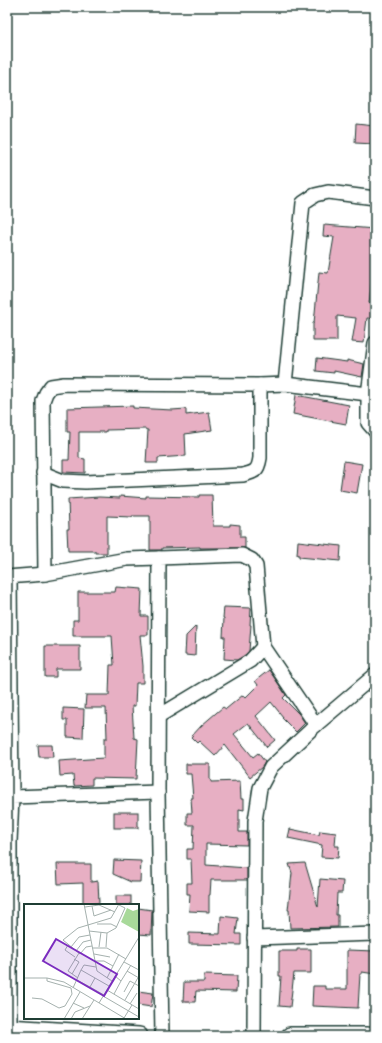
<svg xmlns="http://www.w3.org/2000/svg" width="382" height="1043" viewBox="0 0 382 1043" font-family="'Indie Flower',sans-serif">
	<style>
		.building { fill: #e7afc3; stroke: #1f3d34 }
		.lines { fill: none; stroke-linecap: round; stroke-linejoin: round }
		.minor-casing { stroke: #1f3d34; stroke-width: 16 }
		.tertiary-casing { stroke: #1f3d34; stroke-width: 20 }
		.minor { stroke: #fff; stroke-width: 13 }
		.tertiary { stroke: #fff; stroke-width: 17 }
		.inset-road { fill: none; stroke: #a5b1ae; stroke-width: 1 }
		.view { fill: #7b2cbf; fill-opacity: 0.15; stroke: #7b2cbf; stroke-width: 2 }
		.inset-edge { fill: none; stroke: #1f3d34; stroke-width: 2 }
	</style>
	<rect width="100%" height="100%" fill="#fff"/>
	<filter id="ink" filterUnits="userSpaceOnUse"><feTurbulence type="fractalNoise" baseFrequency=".025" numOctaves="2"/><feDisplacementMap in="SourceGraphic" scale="8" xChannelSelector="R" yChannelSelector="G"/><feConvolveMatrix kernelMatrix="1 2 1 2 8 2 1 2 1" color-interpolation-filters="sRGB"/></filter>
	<g filter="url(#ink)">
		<g class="building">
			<polygon points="356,124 375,126 375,144 355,143"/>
			<polygon points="324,225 375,229 375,271 373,270 369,304 375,304 375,319 367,318 364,343 352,342 356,318 337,316 337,341 313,341 313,323 314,323 319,272 328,273 334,237 323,236"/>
			<polygon points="317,358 347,362 347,360 364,364 362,377 334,371 334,373 316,371"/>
			<polygon points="296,395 349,405 346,424 293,414"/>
			<polygon points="133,406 133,408 172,410 186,409 186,415 209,412 212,430 185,434 186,456 158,458 158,463 146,463 148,430 146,430 146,429 106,430 106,432 79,432 79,458 85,459 85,473 63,472 63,460 69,460 70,432 67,432 67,408"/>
			<polygon points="344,461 362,464 357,493 340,490"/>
			<polygon points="199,495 212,495 213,526 230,526 230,524 240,525 240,537 245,537 245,548 200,548 200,547 162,548 162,550 150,550 150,516 132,516 132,517 107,516 107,553 95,553 95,551 68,551 67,529 69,529 68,499 99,497 120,498 120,496 146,498 146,496 199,497"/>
			<polygon points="298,541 341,546 340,561 299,557 299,555 297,555"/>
			<polygon points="116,587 142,589 141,616 148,616 148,635 140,635 143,666 143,683 136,683 135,706 132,706 134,738 138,739 136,779 92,778 92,785 74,786 73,775 60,776 59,761 104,758 104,738 107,738 106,708 85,708 86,695 109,695 110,665 114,665 112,636 73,636 73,620 78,620 78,592 115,592"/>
			<polygon points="224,607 251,608 250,625 251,625 249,651 245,655 237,660 224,659 225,637 223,637 224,618 223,618"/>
			<polygon points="196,626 195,656 185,655 186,636"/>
			<polygon points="45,646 80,646 80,669 56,669 56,677 45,677"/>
			<polygon points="269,670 286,695 283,698 299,714 305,723 296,732 282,718 283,717 271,702 256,716 275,740 267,747 248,723 234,734 253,757 258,753 265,762 262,767 250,777 225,745 215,756 199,741 197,743 191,737 202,725 223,707 226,709 243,695 245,698 258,685 255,681"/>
			<polygon points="63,708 84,709 83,738 67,737 67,720 63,720"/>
			<polygon points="38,745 52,745 53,757 39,757"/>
			<polygon points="186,764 210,764 210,780 211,780 211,782 240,781 241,799 244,799 244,810 239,809 239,832 247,832 247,845 206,844 206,865 247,868 247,880 211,880 210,895 209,895 209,912 189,911 190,894 187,894 187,883 192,883 191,859 187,859 187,849 193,849 194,825 187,825 187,813 192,813 191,798 193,798 191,774 186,774"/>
			<rect x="114" y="812" width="24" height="16"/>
			<polygon points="290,829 319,835 320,831 336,833 335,846 339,846 338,858 321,857 322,845 288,838"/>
			<polygon points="114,860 141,861 140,882 131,882 113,874"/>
			<polygon points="305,863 318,907 320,879 343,881 342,893 337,893 336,915 338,915 338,927 290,928 289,910 288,910 292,873 289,864"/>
			<polygon points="57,864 91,864 91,882 98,881 99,903 83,904 83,883 58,884"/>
			<rect x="116" y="896" width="15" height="9"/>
			<polygon points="138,908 152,910 151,935 138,934"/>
			<polygon points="221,916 238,918 236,934 241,934 241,945 189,944 189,933 220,934"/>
			<polygon points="297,949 311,949 311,973 294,973 290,1007 279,1006 281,976 279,976 279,951 297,951"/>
			<polygon points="347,950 375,951 375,974 362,972 362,974 360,974 358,1008 312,1006 313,986 325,986 325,989 347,989"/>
			<polygon points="204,975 237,976 236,992 196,991 195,1002 183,1002 184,982 204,982"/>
			<polygon points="138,991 153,993 151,1007 138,1005"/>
		</g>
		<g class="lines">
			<defs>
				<g id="minor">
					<polyline points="375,343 368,394 368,423 375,431"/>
					<polyline points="285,384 303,203 315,195 328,192 375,198"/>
					<path d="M43,473L63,481L85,482L243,475C255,472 258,471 260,458V385"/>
					<polyline points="45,574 43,401 46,393 51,386 64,384 260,385 285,384 368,394"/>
					<polyline points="7,577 45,574 127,559 159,558"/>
					<polyline points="10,577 12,797"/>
					<polyline points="159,716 250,661 263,647"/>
					<polyline points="254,938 375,934"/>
					<polyline points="10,1028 10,842 12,797 158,792"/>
					<polyline points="162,1036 158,792 159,558 242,555 252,560 256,566 263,647 316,725"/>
					<polyline points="254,1036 255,821 260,788 271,767 316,725 375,675"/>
				</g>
				<g id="tertiary">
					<polyline points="7,1028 139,1036"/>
					<polyline points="290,1036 368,1036"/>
				</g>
			</defs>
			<use href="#minor" class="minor-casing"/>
			<use href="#tertiary" class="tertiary-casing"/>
			<use href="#minor" class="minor"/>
			<use href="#tertiary" class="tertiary"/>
		</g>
	</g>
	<g transform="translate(24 904)">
		<rect width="115" height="115" fill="#fff"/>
		<path d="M103,4L109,7L115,5V28L97,18Z" fill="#a8d99a"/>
		<path class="inset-road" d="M60,0L73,67L88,77M68,2L70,12L87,6M61,3L75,1L91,8M73,20H87L93,23M65,27L83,29L92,24L101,4L95,1M44,41L41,46L51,53M68,42L62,43L56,50L39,36L54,24L87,14L95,0M47,43L55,33L66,31M75,43L77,28M82,43L83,29M68,44H83L102,55M52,47L59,38L67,36M70,50L86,53M71,57H80L89,62L83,74M100,58L115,66M89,62L95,50M72,63L60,61L57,66L85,82M103,67L115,74M48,70L55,58L50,55M0,74H23L40,78L102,115M54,74L44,67L55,49M71,74L66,83L80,91M53,76L66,83M97,77L107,61M49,84L57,66M83,86L115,105M100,88L106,77L115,82M90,90L97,77L91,72M79,92L115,113M8,94L18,95L35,104L41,102L48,90L47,84L23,77V74M101,96L115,72M49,99L60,104M75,99L115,33M106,100L113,89M100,114L108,101M40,115L56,88M47,115L51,108L66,102M58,115L70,96"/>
		<path class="view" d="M32,35L93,70L80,92L19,57Z"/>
		<rect width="115" height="115" class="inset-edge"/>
	</g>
	<rect width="382" height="1043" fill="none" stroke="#fff" stroke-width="24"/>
	<rect x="12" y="12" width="358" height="1019" fill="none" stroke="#1f3d34" stroke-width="1.5" filter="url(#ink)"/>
</svg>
